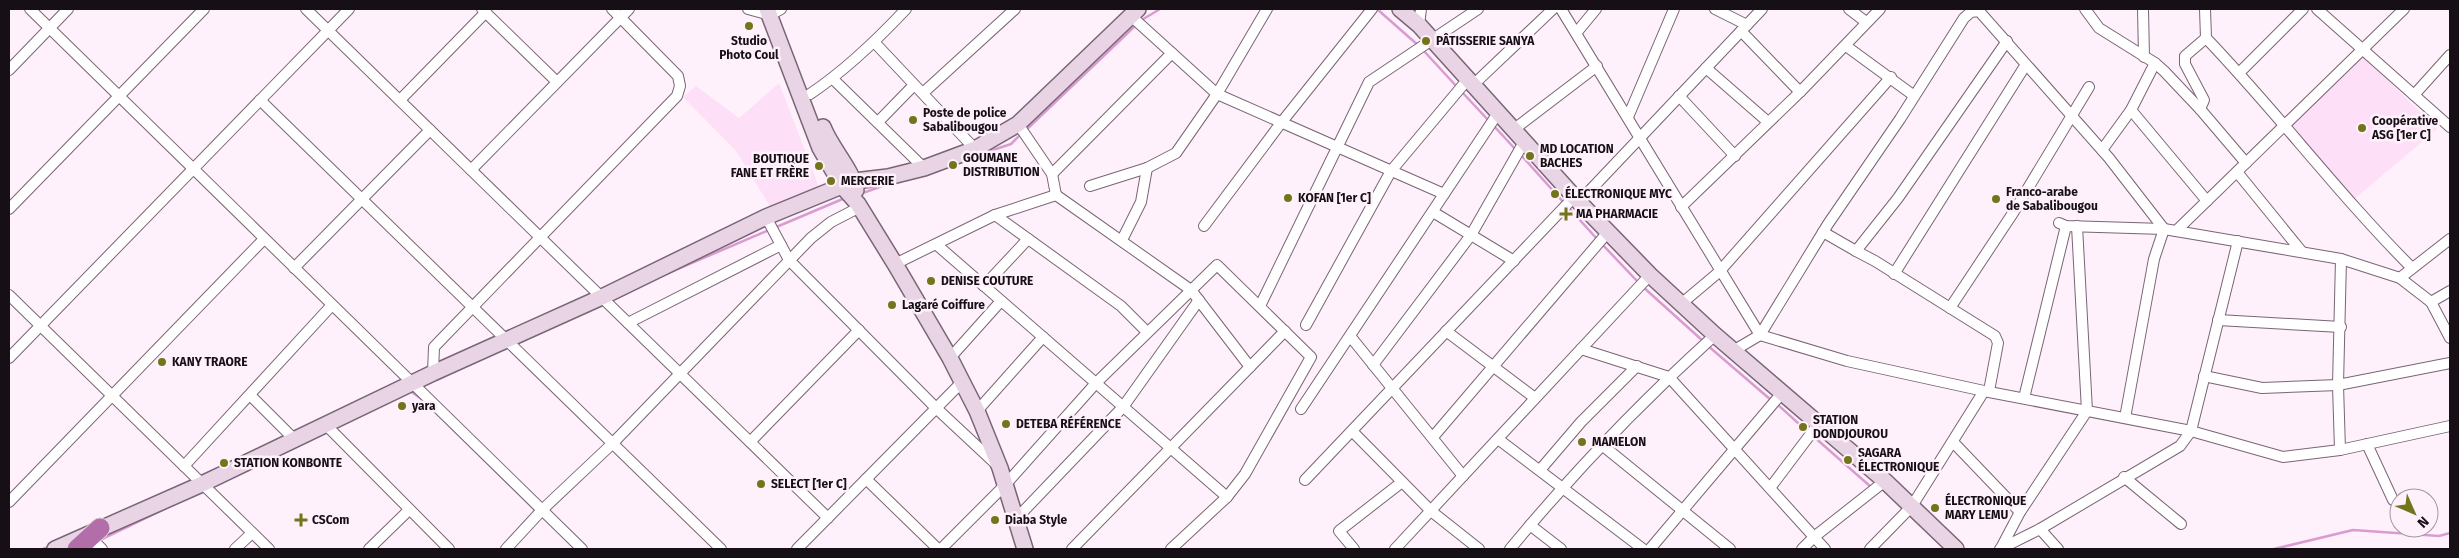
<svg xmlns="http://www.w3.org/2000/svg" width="2459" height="558" viewBox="0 0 2459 558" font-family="'Fira Sans',sans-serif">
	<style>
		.built { fill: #fddff7 }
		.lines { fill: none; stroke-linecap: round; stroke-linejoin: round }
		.stream { stroke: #da9cd0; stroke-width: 2.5 }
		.street-casing { stroke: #796575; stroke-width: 12 }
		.secondary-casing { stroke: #796575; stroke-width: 18 }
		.highway-casing { stroke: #d5d4d5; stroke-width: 21 }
		.street { stroke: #fff; stroke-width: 10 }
		.secondary { stroke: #e8d4e5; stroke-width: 15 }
		.highway { stroke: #b36ea9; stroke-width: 19 }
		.poi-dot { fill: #72751b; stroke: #fff1fc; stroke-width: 2 }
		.labels { text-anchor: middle; stroke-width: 5; stroke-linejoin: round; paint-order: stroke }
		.poi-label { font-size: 12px; font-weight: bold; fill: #160f15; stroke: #fff1fc; text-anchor: start }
	</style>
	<rect width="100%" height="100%" fill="#fff1fc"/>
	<g class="built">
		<polygon points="2363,55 2437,129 2352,201 2286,126"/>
		<polygon points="779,83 819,187 771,208 736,151 683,97 696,86 739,118"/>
	</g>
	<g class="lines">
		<g class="stream">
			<polyline points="1377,9 1419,46"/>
			<polyline points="1140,21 1160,9"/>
			<polyline points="1423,50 1458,88"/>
			<polyline points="1462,92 1489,121"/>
			<polyline points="1493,125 1516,150"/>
			<polyline points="1026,130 1136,25"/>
			<polyline points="981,154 1011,144 1022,133"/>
			<polyline points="1520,154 1565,204"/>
			<polyline points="860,194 888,184"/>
			<polyline points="1569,208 1597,239"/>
			<polyline points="774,228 845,198"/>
			<polyline points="1601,243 1638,282"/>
			<polyline points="666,274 769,230"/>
			<polyline points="1642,286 1703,341"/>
			<polyline points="1707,345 1771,400"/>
			<polyline points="421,387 445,376"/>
			<polyline points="409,390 427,403"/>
			<polyline points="1776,403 1809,433"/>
			<polyline points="450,426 537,512"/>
			<polyline points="1813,436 1871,487"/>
			<polyline points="198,477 216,469"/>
			<polyline points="100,540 179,502"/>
			<polyline points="43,549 51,546"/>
			<polyline points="2274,549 2353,530 2439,536 2450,533"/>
		</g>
		<defs>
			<g id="street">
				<polyline points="30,9 582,549"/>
				<polyline points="306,9 828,518"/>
				<polyline points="482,9 557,82"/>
				<polyline points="748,9 770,15 781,9"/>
				<polyline points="1561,9 1760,335 1847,361 1984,391 2191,431 2283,457 2340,450 2450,426"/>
				<polyline points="1715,9 1747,25"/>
				<polyline points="1849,9 1866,22"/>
				<polyline points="2085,9 2099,28 2155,63 2164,71 2200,109 2246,163"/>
				<polyline points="2143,9 2144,57"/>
				<path d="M2205,9L2206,38C2277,112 2339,195 2412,268"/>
				<polyline points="2317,9 2450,127"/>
				<polyline points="1131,16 1217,94 1444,194"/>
				<polyline points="1419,25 1421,9"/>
				<polyline points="1741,31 1800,92"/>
				<polyline points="1577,32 1596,9"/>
				<polyline points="875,43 975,149"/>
				<polyline points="1846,46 1913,95"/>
				<polyline points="1706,68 1768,122"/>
				<polyline points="9,70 68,9"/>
				<polyline points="2239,73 2303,9"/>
				<polyline points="833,79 924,168"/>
				<polyline points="1473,85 1553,9"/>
				<polyline points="923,93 1015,9"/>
				<path d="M810,94C846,70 876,41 906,9"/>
				<polyline points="2414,95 2450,55"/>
				<polyline points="1679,96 1735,156"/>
				<polyline points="260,100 721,549"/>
				<polyline points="400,100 486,12"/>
				<polyline points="2200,109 2204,100 2185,64 2185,56 2206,38"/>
				<polyline points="2131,110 2207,201"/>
				<polyline points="1628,117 1674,9"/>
				<polyline points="878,122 914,85"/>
				<polyline points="1018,124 1052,174 1056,195"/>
				<polyline points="1513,130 1597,66"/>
				<polyline points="2102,150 2131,110 2155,63"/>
				<polyline points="471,170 629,9"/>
				<polyline points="2237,172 2302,252"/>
				<polyline points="1052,174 1172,53"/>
				<polyline points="1090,186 1147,168 1176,153 1217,94 1267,9"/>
				<polyline points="1579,202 1762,9"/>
				<polyline points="1681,207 1800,92 1880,9"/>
				<polyline points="9,209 204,9"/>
				<polyline points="1433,212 1514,261"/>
				<polyline points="995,215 1121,306 1147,332"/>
				<polyline points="766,217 789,260 936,408 996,464"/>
				<polyline points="2059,223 2066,226 2164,229 2341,259 2400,278 2431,302 2450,338"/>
				<polyline points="1204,226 1281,123 1372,9"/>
				<polyline points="2176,231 2404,9"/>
				<polyline points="1823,232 1856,251"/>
				<polyline points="1122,240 1141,202 1147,168"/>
				<polyline points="937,245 1227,497"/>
				<polyline points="895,264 995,215 1056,195 1191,290 1250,367"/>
				<polyline points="294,268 430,130"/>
				<polyline points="1894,274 2025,66"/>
				<polyline points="2400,278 2450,239"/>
				<polyline points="984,286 1028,239"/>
				<polyline points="9,295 269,549"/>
				<polyline points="2431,302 2450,291"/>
				<polyline points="1681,304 1719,272 1891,77"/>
				<polyline points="1260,306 1369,82 1478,9"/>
				<polyline points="1950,308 2013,213 2089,87"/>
				<polyline points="2218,320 2341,327"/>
				<polyline points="628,323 781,245"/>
				<polyline points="1306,325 1391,171 1468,79"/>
				<polyline points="1446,331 1535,398"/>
				<polyline points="1350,336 1463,476"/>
				<polyline points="1581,349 1669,377 1825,549"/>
				<polyline points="1733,351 1760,335 1828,224 1900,119 1964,18 1971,12 1979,11 2109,158 2164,229 2154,259 2125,418"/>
				<polyline points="9,358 349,9"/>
				<polyline points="950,358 1001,301"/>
				<polyline points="1373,365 1471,235 1524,142"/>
				<polyline points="433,373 434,347 677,96 680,86 678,76 612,9"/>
				<polyline points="2204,376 2262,388 2338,385 2450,363"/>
				<polyline points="1989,391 1998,343 1995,336 1875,261 1856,251 1898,198 2007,41"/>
				<polyline points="251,396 294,439"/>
				<polyline points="2024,398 2066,226"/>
				<polyline points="1301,409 1498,113"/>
				<polyline points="977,411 1043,337"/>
				<polyline points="325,424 449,549"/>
				<polyline points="1352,431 1431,511 1479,549"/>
				<polyline points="1433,437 1608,232"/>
				<polyline points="1498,439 1643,549"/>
				<polyline points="750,442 859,330"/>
				<polyline points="1953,442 2020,512"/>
				<polyline points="2367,444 2393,500"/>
				<polyline points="1602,445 1730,549"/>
				<polyline points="2340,450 2338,385 2341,259"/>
				<polyline points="184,466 332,305"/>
				<polyline points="1540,470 1581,422 1637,366"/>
				<polyline points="2124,477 2181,524"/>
				<polyline points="866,479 938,549"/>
				<polyline points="1305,480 1574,197"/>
				<polyline points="1770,488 1819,423"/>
				<polyline points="9,502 264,239"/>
				<polyline points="1016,519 1123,407 1199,300"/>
				<polyline points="1530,525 1561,549"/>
				<polyline points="2040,529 2058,549"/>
				<polyline points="87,534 102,549"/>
				<polyline points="2001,548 2020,512 2087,411 2077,226"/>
				<polyline points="235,549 252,533"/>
				<polyline points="369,549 409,510"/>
				<polyline points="506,549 542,510 612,444 811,238 831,222 860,207"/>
				<polyline points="797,549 962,382"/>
				<polyline points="941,549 1006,484 1096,383 1217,265 1311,357 1245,474 1227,497 1171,549"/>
				<polyline points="1072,549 1285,331"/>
				<polyline points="1354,549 1339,531 1402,482"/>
				<polyline points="1395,549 1650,275"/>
				<path d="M1510,549C1573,473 1641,402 1715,335"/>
				<polyline points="1650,549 1782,393"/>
				<polyline points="1802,549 1814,537 1885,481"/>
				<polyline points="1870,549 1912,506 1984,391"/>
				<polyline points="2000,549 2040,529 2180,446 2191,431 2238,241"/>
			</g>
			<g id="secondary">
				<polyline points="767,9 820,148 842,186 858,204 895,264 950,358 977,411 1000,468 1025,549"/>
				<polyline points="1400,9 1419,25 1579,202 1650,275 1715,335 1885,481 1956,549"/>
				<path d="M823,127C831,148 853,171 856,190"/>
				<polyline points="55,549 202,484 433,373 602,297 766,217 854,181 888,177 924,168 975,149 1018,124 1138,9"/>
			</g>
			<polyline id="highway" points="77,549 100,528"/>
		</defs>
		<use href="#street" class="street-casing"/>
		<use href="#secondary" class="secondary-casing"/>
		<use href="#highway" class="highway-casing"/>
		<use href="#street" class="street"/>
		<use href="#secondary" class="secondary"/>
		<use href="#highway" class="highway"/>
	</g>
	<g class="poi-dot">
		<circle cx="749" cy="26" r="5"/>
		<circle cx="1426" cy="41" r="5"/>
		<circle cx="913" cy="120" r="5"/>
		<circle cx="2362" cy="128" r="5"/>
		<circle cx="1530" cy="156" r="5"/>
		<circle cx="953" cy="165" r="5"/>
		<circle cx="819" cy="166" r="5"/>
		<circle cx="831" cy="181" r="5"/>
		<circle cx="1555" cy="194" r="5"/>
		<circle cx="1288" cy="198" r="5"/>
		<circle cx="1996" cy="199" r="5"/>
		<path d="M1563.5 206.5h5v5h5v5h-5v5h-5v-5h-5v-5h5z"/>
		<circle cx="931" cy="281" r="5"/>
		<circle cx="892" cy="305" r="5"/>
		<circle cx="162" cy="362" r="5"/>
		<circle cx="402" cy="406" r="5"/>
		<circle cx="1006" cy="424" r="5"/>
		<circle cx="1803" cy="427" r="5"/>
		<circle cx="1582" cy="442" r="5"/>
		<circle cx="1848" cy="460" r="5"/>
		<circle cx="224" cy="463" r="5"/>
		<circle cx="761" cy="484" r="5"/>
		<circle cx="1935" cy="508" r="5"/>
		<path d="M298.5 512.5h5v5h5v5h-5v5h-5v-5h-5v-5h5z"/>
		<circle cx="995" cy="520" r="5"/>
	</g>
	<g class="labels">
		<g class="poi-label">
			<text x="749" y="45" text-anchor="middle">Studio<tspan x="749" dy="14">Photo Coul</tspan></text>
			<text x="1436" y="45">PÂTISSERIE SANYA</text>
			<text x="923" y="117">Poste de police<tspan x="923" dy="14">Sabalibougou</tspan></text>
			<text x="2372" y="125">Coopérative<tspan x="2372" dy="14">ASG [1er C]</tspan></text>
			<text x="1540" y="153">MD LOCATION<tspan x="1540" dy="14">BACHES</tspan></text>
			<text x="963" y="162">GOUMANE<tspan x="963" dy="14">DISTRIBUTION</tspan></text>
			<text x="809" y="163" text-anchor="end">BOUTIQUE<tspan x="809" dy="14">FANE ET FRÈRE</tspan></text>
			<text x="841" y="185">MERCERIE</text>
			<text x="2006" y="196">Franco-arabe<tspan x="2006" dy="14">de Sabalibougou</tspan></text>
			<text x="1565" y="198">ÉLECTRONIQUE MYC</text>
			<text x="1298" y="202">KOFAN [1er C]</text>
			<text x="1576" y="218">MA PHARMACIE</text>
			<text x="941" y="285">DENISE COUTURE</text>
			<text x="902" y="309">Lagaré Coiffure</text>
			<text x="172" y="366">KANY TRAORE</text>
			<text x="412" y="410">yara</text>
			<text x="1813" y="424">STATION<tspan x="1813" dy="14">DONDJOUROU</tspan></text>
			<text x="1016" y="428">DETEBA RÉFÉRENCE</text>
			<text x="1592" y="446">MAMELON</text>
			<text x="1858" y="457">SAGARA<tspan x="1858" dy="14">ÉLECTRONIQUE</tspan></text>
			<text x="234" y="467">STATION KONBONTE</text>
			<text x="771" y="488">SELECT [1er C]</text>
			<text x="1945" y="505">ÉLECTRONIQUE<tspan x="1945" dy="14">MARY LEMU</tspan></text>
			<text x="312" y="524">CSCom</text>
			<text x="1005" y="524">Diaba Style</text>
		</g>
	</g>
	<rect width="2459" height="558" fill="none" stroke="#160f15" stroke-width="20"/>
	<g transform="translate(2414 513) rotate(135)"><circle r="24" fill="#fff1fc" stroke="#a297a0"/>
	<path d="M0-4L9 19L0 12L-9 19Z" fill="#72751b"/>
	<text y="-8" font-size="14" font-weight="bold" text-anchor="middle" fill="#160f15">N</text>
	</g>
</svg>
